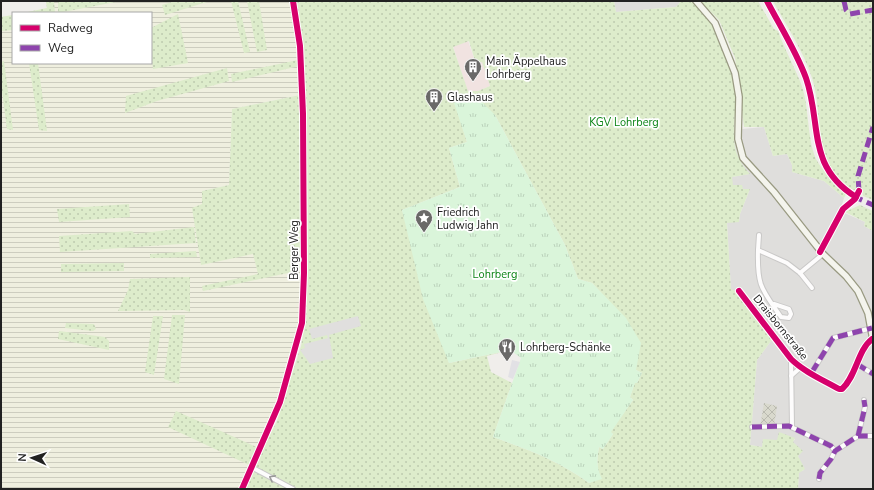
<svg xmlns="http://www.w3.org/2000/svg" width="874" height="490" viewBox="0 0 874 490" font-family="'Nunito Sans',sans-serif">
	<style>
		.residential { fill: #dfdedc }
		.commercial { fill: #f1e3e1 }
		.construction { fill: url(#construction-cross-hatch) }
		.farmland { fill: url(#farmland-rules) }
		.grass { fill: url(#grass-dots); fill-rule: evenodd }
		.park { fill: url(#park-tufts) }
		.parking { fill: #e0dfde }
		.plaza { fill: #e2e1e5 }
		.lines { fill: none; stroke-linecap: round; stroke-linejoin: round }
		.minor-casing { stroke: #c9c8c7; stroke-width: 6 }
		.secondary-casing { stroke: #999a82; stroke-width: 8 }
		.minor { stroke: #fdfcfc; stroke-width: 4 }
		.secondary { stroke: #f4f4ed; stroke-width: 5.5 }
		.quiet { stroke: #8e44ad; stroke-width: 5; stroke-dasharray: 10 5; stroke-linecap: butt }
		.cycleway-casing { stroke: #fff; stroke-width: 8 }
		.cycleway { stroke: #d6006c; stroke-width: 6 }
		.oneway { stroke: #9a9a9a }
		.labels { text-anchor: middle; stroke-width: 3.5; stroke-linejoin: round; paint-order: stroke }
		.poi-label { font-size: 11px; fill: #222; stroke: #fff; text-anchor: start }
		.park-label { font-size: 11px; fill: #0c8416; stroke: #fff }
		.street-label { font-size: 11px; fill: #222; stroke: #fff }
	</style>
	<defs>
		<pattern id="construction-cross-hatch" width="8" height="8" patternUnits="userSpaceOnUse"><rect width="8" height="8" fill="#d9d9cd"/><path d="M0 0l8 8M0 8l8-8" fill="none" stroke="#babab0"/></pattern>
		<pattern id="farmland-rules" width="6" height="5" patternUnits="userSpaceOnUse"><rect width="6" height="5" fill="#efefdf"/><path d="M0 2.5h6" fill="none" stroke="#cdcdbf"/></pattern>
		<pattern id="grass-dots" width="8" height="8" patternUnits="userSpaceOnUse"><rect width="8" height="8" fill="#ddeccb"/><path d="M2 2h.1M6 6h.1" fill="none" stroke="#bdcaae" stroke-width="1.8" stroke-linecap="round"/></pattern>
		<pattern id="park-tufts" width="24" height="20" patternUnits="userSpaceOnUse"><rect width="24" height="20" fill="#daf5da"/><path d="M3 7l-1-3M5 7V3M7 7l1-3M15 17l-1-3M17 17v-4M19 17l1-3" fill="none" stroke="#bbd2bb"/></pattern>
	</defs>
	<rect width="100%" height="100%" fill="#f0eeeb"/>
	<g class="residential">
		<polygon points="614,1 681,1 676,7 616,12"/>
		<polygon points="764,127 773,156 787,154 792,165 792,172 824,181 844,198 840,211 865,222 864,226 873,231 873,489 798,489 799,472 804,470 798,456 800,453 793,442 795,439 763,443 762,447 750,445 757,360 774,337 731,290 727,222 739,222 740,214 750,189 743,189 732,185 732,177 749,174 739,161 732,139 742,129"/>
	</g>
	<polygon class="commercial" points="468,41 476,64 482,61 490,86 478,91 468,92 453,46"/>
	<polygon class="construction" points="764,403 777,406 774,426 760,427"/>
	<polygon class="farmland" points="46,1 289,1 298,49 300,95 232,109 229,185 202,191 254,254 302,266 300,326 291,358 268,424 247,470 240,489 1,489 1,17 13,15 13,63 151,63 151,13 23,13 47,8"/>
	<g class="grass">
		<polygon points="46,1 54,1 55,13 23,13 47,8"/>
		<polygon points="58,1 121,1 58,13"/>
		<polygon points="175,1 210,1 165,15 162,5"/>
		<polygon points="231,1 238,1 250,52 244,53"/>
		<polygon points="247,1 259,1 267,50 257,52"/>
		<path d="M295,1H614L616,12L676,7L681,1H691C697,7 705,14 710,21C720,35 734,70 735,87C739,120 723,146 750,174L732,177L733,185H742L743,189H750L740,214L739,222L727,223L731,289L738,292L774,337L757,360L750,445L762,447L763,439L777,440L779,432L795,438L793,442L803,451L798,456L805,469L799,473L798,489H245L251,472L277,421L301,346L305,323L307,265L302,266V270L203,291L202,286L258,274L253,254L201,265L192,208L202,204V191L229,185L232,109L305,94L303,46ZM469,41L476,64L482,62L490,86L478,91H468L453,47ZM455,103L495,115L565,245L578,279L592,283L608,300L636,370L642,373L637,383L635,382L630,397L633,400L610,432L613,434L603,449L599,447C597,458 596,468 601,478L589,483C558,460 529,450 493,437L512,383L491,372L487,356L510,350L449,363L402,210L460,187L449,148L467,142Z"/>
		<path d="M700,1H758L774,29L778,31C784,48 793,64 800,81C810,105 806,135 816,159C822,171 837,185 846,194L844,198L824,181L792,172V165L787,154L773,156L764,127H744L735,58L719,20Z"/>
		<path d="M773,1H873V200L863,196L861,187L855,190C849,189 845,184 840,180C812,150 824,111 811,75C802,49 786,25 773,1Z"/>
		<polygon points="178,14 188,63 153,69 151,53 151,28"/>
		<polygon points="13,15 13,30 1,31 1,17"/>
		<polygon points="298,60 299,66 232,82 231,74"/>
		<polygon points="4,61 13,130 7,129 1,84 1,62"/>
		<polygon points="29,63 38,63 47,131 39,130"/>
		<polygon points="227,68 229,81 157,101 125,113 126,96"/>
		<polygon points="129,204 130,217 59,222 57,209"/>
		<polygon points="860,205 873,211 873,231 864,226 865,222 845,212"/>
		<polygon points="194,227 196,243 60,252 59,236 132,231 135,234"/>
		<polygon points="196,251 197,257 150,258 150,254"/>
		<polygon points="124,263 124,271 61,272 61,264"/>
		<polygon points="190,277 190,312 184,310 118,311 128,290 130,279"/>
		<polygon points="172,315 185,315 179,384 164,379"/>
		<polygon points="153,316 163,316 154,375 145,372"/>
		<polygon points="66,323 94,324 96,329 93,331 65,328"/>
		<polygon points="59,331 105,337 109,341 109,350 58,339"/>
		<polygon points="176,411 259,448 249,465 168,427"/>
	</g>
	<path class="park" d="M463,96L477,97L495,115L565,245L578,279L592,283L626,318L641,343L636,370L642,373L637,383H635L630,397L633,400L611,432L613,434L603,449L599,447C597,459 596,468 602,479L589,483C558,460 529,450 493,437L521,358L510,350L449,363L423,299L402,210L460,187L449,148L467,142L454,103Z"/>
	<polygon class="parking" points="358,316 361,326 329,335 333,358 310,364 300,350 305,348 304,344 328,338 327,335 312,339 309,329"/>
	<polygon class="plaza" points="512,360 520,362 513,379 508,377"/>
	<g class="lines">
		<defs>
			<g id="minor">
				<polyline points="759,235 758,250 787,263 800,273 823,254"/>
				<path d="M758,250C757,286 761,288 781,317L789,318L791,314L789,309L774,304"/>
				<polyline points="820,252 843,209 855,199 859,191"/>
				<polyline points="800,273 812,288"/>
				<path d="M739,291L791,359C804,372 823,380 839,389H842C857,375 857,351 872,339"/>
				<polyline points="791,359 792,427"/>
				<polyline points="857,364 873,374"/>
				<polyline points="812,372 833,338 872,328"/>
				<polyline points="791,376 800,368"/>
				<polyline points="752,427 789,426 831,446 835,451"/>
				<polyline points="858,436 865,407 864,400"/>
				<polyline points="251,467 293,489"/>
				<polyline points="819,479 820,473 831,459 835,451 858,436 873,436"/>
				<polyline points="242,489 280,402 302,323 304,273 303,114 300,46 293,1"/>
			</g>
			<polyline id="secondary" points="696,1 715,23 735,73 739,97 738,139 743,158 774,192 823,254 846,276 858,291 868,313 873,340"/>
		</defs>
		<use href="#minor" class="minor-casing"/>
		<use href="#secondary" class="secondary-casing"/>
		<use href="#minor" class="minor"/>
		<use href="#secondary" class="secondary"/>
		<g class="quiet">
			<polyline points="844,1 846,10 850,14 873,10"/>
			<polyline points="859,191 858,176 873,127"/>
			<polyline points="853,196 873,205"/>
			<polyline points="857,364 873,374"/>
			<polyline points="812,372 833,338 872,328"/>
			<polyline points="752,427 789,426 831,446 835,451"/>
			<polyline points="858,436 865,407 864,400"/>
			<polyline points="819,479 820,473 831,459 835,451 858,436 873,436"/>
		</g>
		<defs>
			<g id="cycleway">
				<path d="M767,1C780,26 796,51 806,78C822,124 806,166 856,197"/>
				<polyline points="820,252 843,209 855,199 859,191"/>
				<path d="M739,291L791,359C804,372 823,380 839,389H842C857,375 857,351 872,339"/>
				<polyline points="242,489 280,402 302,323 304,273 303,114 300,46 293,1"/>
			</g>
		</defs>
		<use href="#cycleway" class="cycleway-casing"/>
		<use href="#cycleway" class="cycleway"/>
	</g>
	<defs><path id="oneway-chevron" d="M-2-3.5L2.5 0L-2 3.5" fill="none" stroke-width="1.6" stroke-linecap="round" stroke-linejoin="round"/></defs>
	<use class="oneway" href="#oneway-chevron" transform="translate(272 478) rotate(-152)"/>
	<defs>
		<symbol id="building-pin" viewBox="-11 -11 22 30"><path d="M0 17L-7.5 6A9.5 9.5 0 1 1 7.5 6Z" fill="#6a6968" stroke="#fff"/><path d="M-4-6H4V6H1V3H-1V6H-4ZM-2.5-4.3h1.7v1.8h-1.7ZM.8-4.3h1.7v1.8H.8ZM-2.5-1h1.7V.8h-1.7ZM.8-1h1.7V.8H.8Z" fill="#fff"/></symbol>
		<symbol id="sight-pin" viewBox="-11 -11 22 30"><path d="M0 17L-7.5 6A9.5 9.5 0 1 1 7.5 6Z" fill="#6a6968" stroke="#fff"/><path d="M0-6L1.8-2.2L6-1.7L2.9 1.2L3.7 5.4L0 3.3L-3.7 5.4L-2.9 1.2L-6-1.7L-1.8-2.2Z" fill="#fff"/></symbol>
		<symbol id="restaurant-pin" viewBox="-11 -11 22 30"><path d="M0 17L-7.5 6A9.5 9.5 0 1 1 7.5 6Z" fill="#6a6968" stroke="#fff"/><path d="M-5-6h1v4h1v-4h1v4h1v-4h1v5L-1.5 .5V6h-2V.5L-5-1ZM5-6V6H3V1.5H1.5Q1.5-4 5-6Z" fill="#fff"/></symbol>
	</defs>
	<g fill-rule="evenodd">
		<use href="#building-pin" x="463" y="57" width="20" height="27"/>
		<use href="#building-pin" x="424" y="87" width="20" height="27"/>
		<use href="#sight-pin" x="414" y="208" width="20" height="27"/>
		<use href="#restaurant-pin" x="497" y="337" width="20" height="27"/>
	</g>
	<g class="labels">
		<g class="poi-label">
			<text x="486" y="65">Main Äppelhaus<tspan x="486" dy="13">Lohrberg</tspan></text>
			<text x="447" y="101">Glashaus</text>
			<text x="437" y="216">Friedrich<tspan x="437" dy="13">Ludwig Jahn</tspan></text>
			<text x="520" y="351">Lohrberg-Schänke</text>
		</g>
		<g class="park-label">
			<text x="624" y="126">KGV Lohrberg</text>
			<text x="495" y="278">Lohrberg</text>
		</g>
		<g class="street-label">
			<text transform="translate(294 250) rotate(-90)" y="4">Berger Weg</text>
			<text transform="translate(781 327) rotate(51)" y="4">Draisbornstraße</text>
		</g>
	</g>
	<rect width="874" height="490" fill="none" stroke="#222222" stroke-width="4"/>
	<rect x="12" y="12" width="140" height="52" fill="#ffffff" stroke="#a7a7a7"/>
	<rect x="20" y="25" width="20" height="6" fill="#d6006c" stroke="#a7a7a7"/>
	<text x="48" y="32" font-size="12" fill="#222222">Radweg</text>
	<rect x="20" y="45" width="20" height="6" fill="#8e44ad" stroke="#a7a7a7"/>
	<text x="48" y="52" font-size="12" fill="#222222">Weg</text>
	<g transform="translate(32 458) rotate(273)" stroke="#ffffff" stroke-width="3" paint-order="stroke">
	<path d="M0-3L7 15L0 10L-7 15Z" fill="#222222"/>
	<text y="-6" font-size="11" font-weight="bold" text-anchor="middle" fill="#222222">N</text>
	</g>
</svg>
